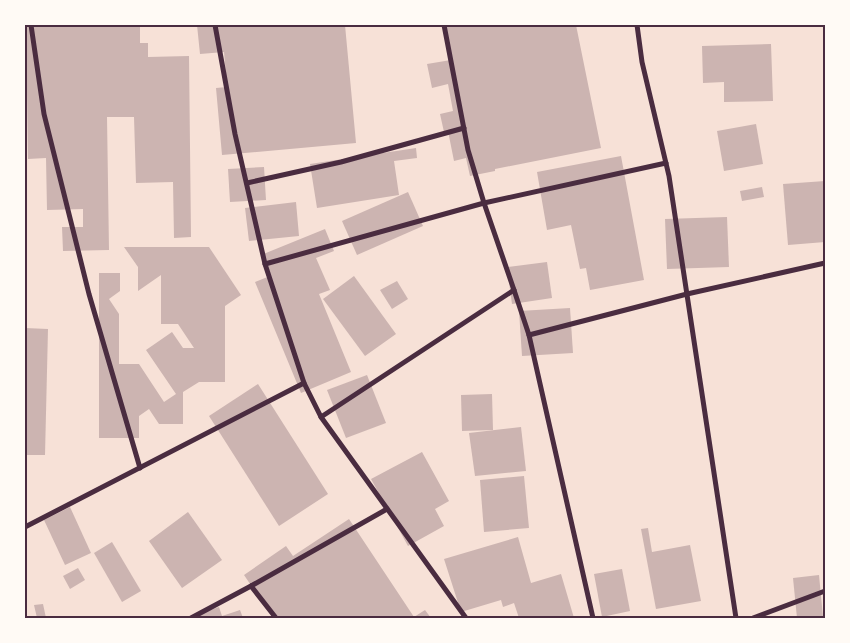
<svg xmlns="http://www.w3.org/2000/svg" width="850" height="643" viewBox="0 0 850 643" font-family="'Public Sans',sans-serif">
	<style>
		.building { fill: #ccb4b1 }
		.lines { fill: none; stroke-linecap: round; stroke-linejoin: round }
		.minor { stroke: #4a2c40; stroke-width: 5 }
		.neatline { fill: none; stroke: #4a2c40; stroke-width: 2 }
	</style>
	<rect width="100%" height="100%" fill="#f7e1d7"/>
	<g class="building">
		<polygon points="26,25 140,25 140,43 148,43 148,57 189,56 191,237 174,238 173,182 136,183 134,117 107,117 109,250 63,251 62,227 83,227 83,209 47,210 46,158 28,159"/>
		<polygon points="197,25 345,25 356,143 222,155 216,88 227,87 224,52 200,54"/>
		<polygon points="444,25 576,25 601,148 495,169 495,171 470,176 466,158 454,161 448,131 444,132 440,114 453,111 448,84 432,88 427,64 451,60"/>
		<polygon points="771,44 773,101 724,102 724,82 703,83 702,46"/>
		<polygon points="756,124 763,164 724,171 717,131"/>
		<polygon points="416,148 417,158 394,161 399,195 317,208 310,164"/>
		<polygon points="621,156 644,280 590,290 586,268 580,269 571,225 547,230 537,172"/>
		<polygon points="264,167 266,200 230,202 228,169"/>
		<polygon points="825,181 825,242 788,245 783,184"/>
		<polygon points="762,187 764,197 742,201 740,191"/>
		<polygon points="408,192 423,226 357,255 342,221"/>
		<polygon points="296,202 299,236 249,241 245,208"/>
		<polygon points="727,217 729,267 667,269 665,219"/>
		<polygon points="325,229 334,251 316,258 330,290 319,294 351,372 301,393 255,282 270,276 261,255"/>
		<polygon points="124,247 209,247 241,295 225,306 225,382 199,382 183,392 183,424 159,424 149,409 139,416 139,438 99,438 99,273 120,273 120,291 109,299 119,314 119,364 139,364 164,402 176,394 146,350 172,332 183,348 194,348 178,324 161,324 161,275 138,291 138,267"/>
		<polygon points="547,262 552,298 512,304 507,267"/>
		<polygon points="354,276 396,334 365,356 323,299"/>
		<polygon points="397,281 408,299 392,309 380,290"/>
		<polygon points="570,308 573,353 522,356 519,311"/>
		<polygon points="25,328 48,329 45,455 25,455"/>
		<polygon points="367,375 386,423 346,438 327,390"/>
		<polygon points="258,384 328,494 279,526 209,416"/>
		<polygon points="492,394 493,430 462,431 461,395"/>
		<polygon points="521,427 526,471 475,476 469,433"/>
		<polygon points="422,452 449,501 435,509 444,526 408,546 371,479"/>
		<polygon points="524,476 529,528 484,532 480,480"/>
		<polygon points="70,507 91,553 65,565 44,520"/>
		<polygon points="188,512 222,560 182,588 149,541"/>
		<polygon points="349,519 414,617 425,610 431,618 273,618 244,575 286,546 293,556"/>
		<polygon points="648,528 652,552 690,545 701,601 656,609 641,529"/>
		<polygon points="518,537 531,583 561,574 574,618 519,618 514,603 503,607 501,600 461,612 444,559"/>
		<polygon points="112,542 141,591 122,602 94,553"/>
		<polygon points="78,568 85,580 70,589 63,576"/>
		<polygon points="622,569 630,611 602,617 594,574"/>
		<polygon points="819,575 823,617 797,618 793,578"/>
		<polygon points="43,604 46,618 37,618 34,605"/>
		<polygon points="219,607 222,616 240,610 243,618 187,618"/>
	</g>
	<g class="lines">
		<g class="minor">
			<polyline points="31,25 44,114 89,294 140,468"/>
			<polyline points="215,25 235,134 265,264 304,383 321,417 466,618"/>
			<polyline points="444,25 468,150 484,203 514,290 529,335 593,618"/>
			<polyline points="637,25 642,62 669,176 736,618"/>
			<polyline points="247,183 341,162 464,128"/>
			<polyline points="265,264 484,203 666,163"/>
			<polyline points="529,335 687,294 825,263"/>
			<polyline points="321,417 514,290"/>
			<polyline points="25,527 304,383"/>
			<polyline points="251,586 276,618"/>
			<polyline points="191,618 251,586 387,509"/>
			<polyline points="753,618 825,591"/>
		</g>
	</g>
	<rect width="850" height="643" fill="none" stroke="#fffaf5" stroke-width="52"/>
	<rect x="26" y="26" width="798" height="591" class="neatline"/>
</svg>
